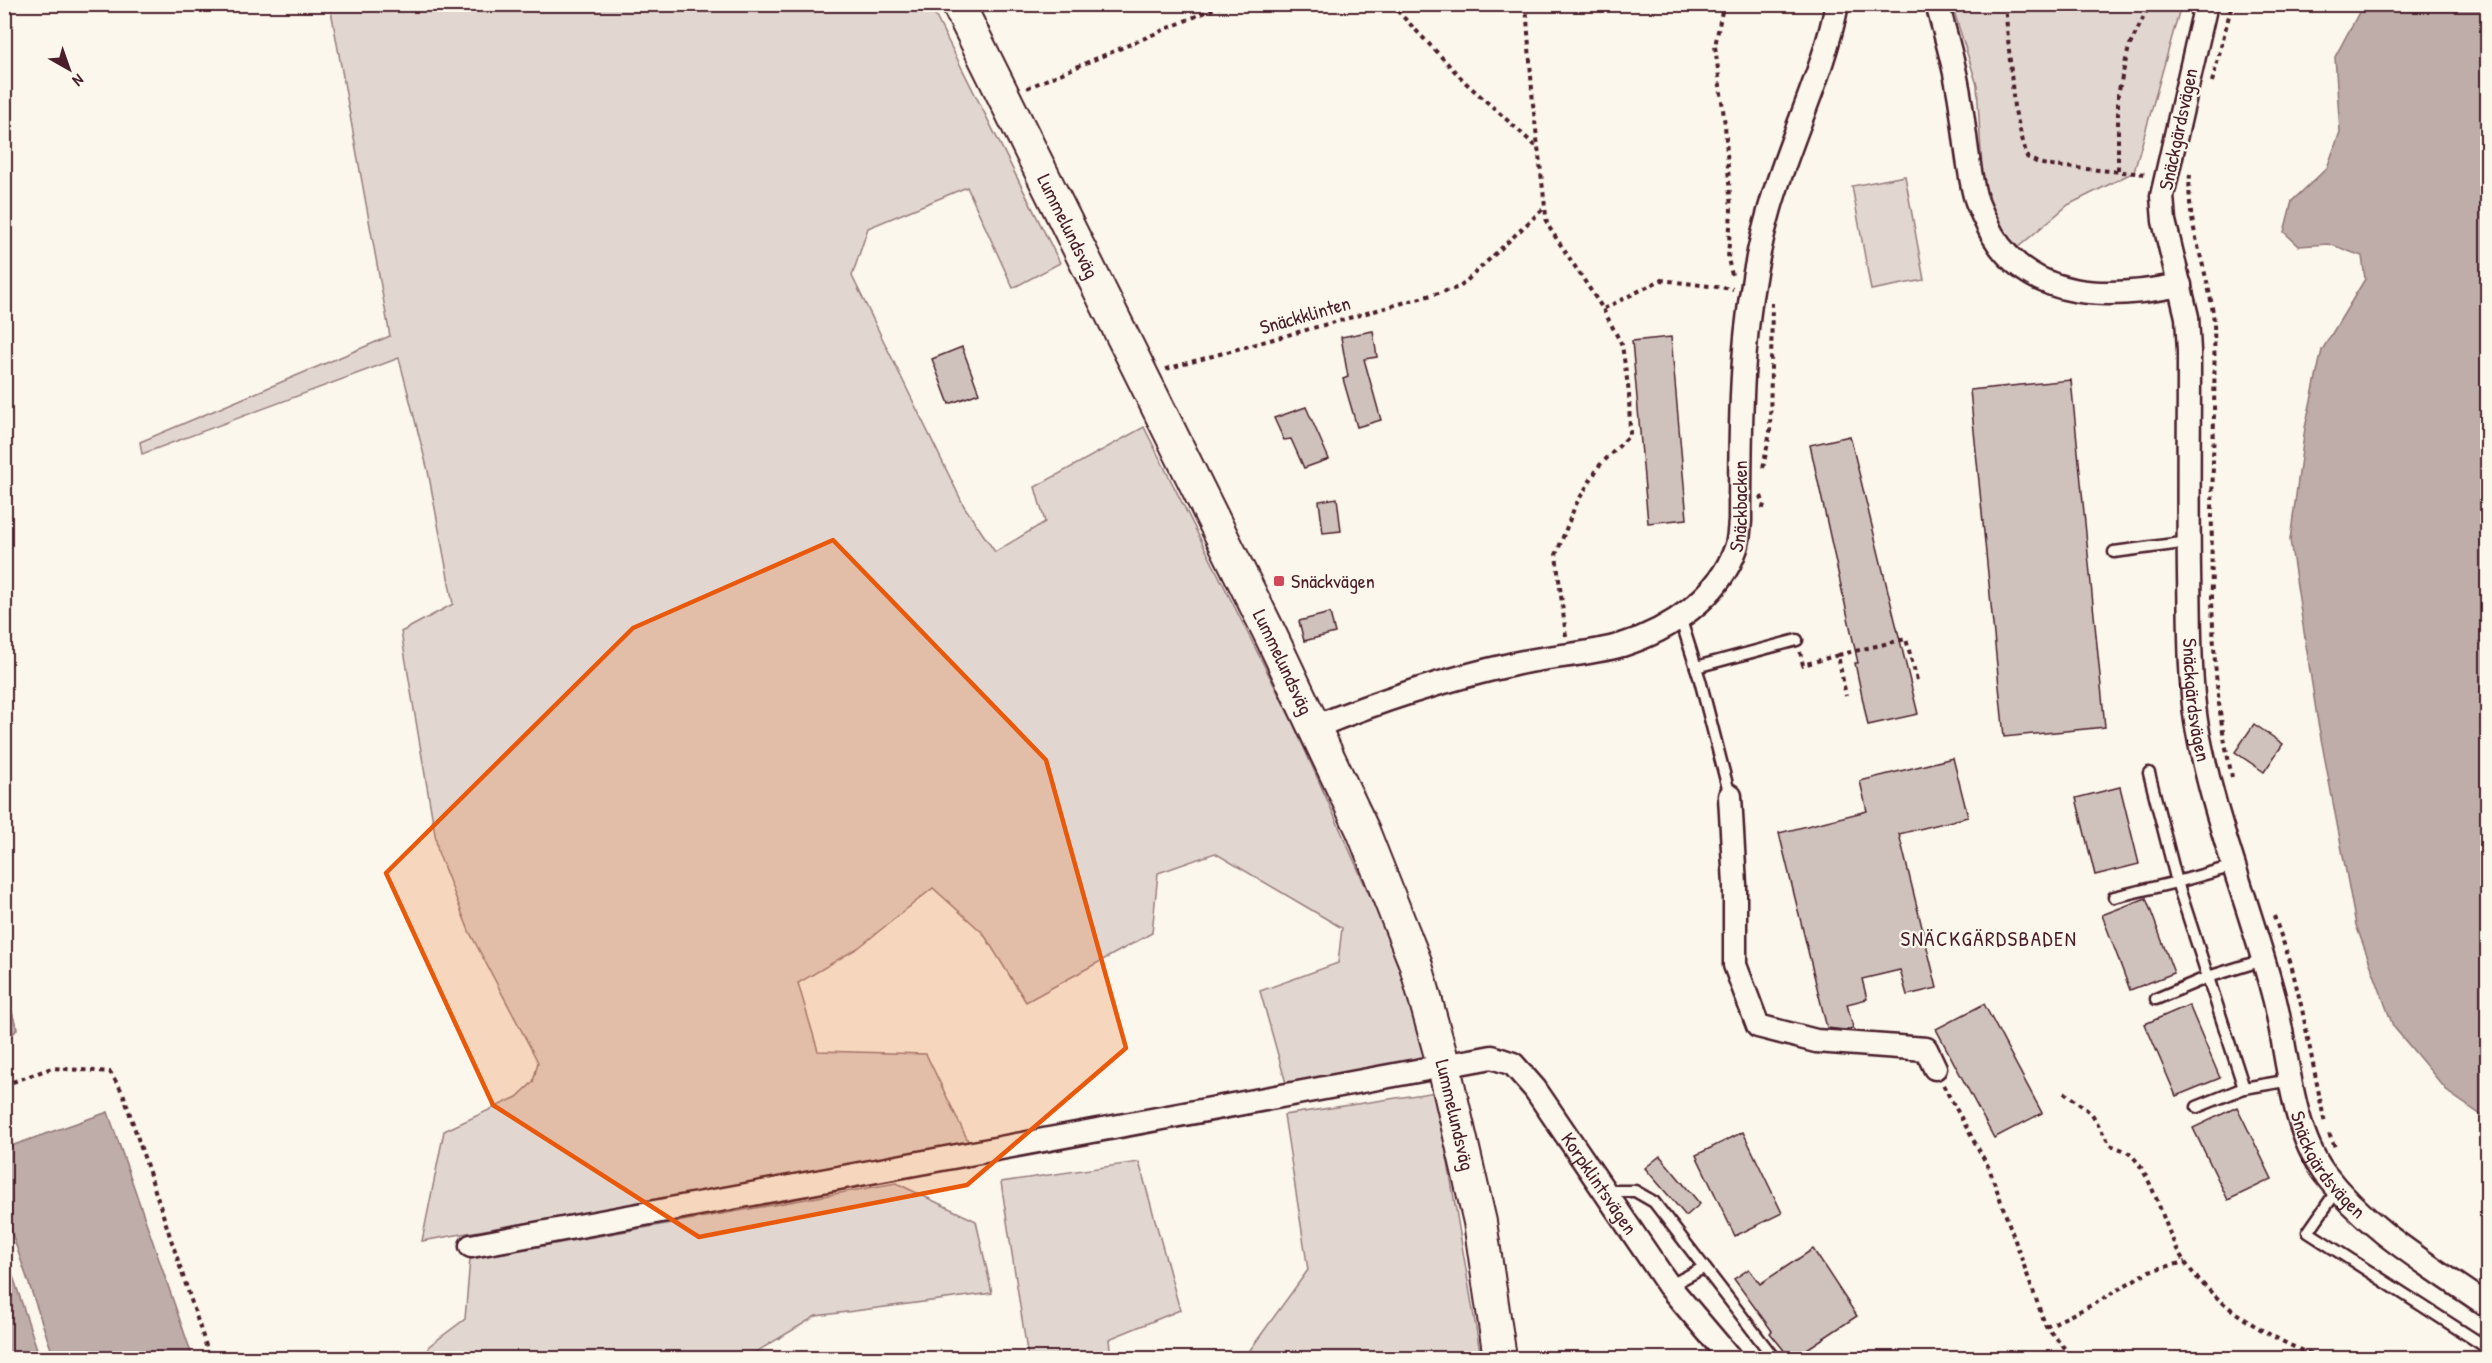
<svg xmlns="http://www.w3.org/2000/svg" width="2492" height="1363" viewBox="0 0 2492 1363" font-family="'Patrick Hand',sans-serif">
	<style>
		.green { fill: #e2d7d0; stroke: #967b7e; stroke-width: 1.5 }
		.water { fill: #bfadaa; stroke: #907477; stroke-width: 1.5 }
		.building { fill: #cfc2bc; stroke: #4a1f2b; stroke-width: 1.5 }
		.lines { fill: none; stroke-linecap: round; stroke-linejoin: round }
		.service-casing { stroke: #4a1f2b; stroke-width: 15 }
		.minor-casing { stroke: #4a1f2b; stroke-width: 27 }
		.secondary-casing { stroke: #4a1f2b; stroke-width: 36 }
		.path { stroke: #4a1f2b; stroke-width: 4; stroke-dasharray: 4.5 4.5; stroke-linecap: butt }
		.service { stroke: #fbf7ec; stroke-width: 10 }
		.minor { stroke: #fbf7ec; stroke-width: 22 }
		.secondary { stroke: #fbf7ec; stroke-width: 32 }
		.marked { fill: #e8590c; fill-opacity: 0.2; stroke: #e8590c; stroke-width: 4.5; stroke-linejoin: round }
		.poi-dot { fill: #d1495b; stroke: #fbf7ec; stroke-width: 2 }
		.labels { text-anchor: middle; stroke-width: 4.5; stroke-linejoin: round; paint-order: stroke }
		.street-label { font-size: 20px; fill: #4a1f2b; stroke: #fbf7ec }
		.poi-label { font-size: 20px; fill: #4a1f2b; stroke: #fbf7ec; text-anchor: start }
		.neighbourhood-label { font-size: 21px; letter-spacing: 1.5px; fill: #4a1f2b; stroke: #fbf7ec }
	</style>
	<rect width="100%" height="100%" fill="#fbf7ec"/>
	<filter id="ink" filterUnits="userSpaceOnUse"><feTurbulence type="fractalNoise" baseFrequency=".0167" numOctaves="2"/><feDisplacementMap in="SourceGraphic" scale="12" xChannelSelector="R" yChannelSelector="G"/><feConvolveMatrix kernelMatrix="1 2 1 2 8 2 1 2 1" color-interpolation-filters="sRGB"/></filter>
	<g filter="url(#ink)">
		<g class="green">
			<polygon points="762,4 764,9 776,4 930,5 1060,263 1013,288 967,187 868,228 852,276 964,506 995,552 1045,522 1035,487 1144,427 1292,721 1397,957 1431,1069 1289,1094 1260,991 1338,963 1342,928 1215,853 1158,873 1152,933 1026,1002 983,933 933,888 858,948 798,983 818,1051 926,1054 970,1145 422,1241 444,1131 517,1097 533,1082 538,1062 469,931 438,852 401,632 453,604 428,471 399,358 142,454 140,442 390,336 330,5"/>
			<polygon points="1952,5 2181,5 2134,172 2068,205 2017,248 1997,232 1983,185 1977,85"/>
			<polygon points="1905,176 1924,280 1871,290 1852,186"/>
			<polygon points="1436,1092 1481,1358 1240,1358 1250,1350 1308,1270 1284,1115"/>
			<polygon points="1139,1162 1180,1310 1109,1339 1111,1358 1028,1358 1001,1182"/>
			<polygon points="896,1183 976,1221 992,1293 816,1316 746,1358 425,1358 429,1346 465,1319 470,1259"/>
		</g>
		<g class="water">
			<polygon points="2363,5 2487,5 2487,1119 2449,1093 2393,1026 2356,925 2317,717 2290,540 2305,428 2322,350 2365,279 2362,256 2329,244 2299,246 2284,232 2292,201 2327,168 2340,132 2335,57"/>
			<polygon points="5,989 17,1029 10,1038 5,1040"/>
			<polygon points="108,1112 193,1358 54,1358 5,1213 5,1148"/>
			<polygon points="4,1252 5,1252 40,1358 5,1358"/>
		</g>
		<g class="building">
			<polygon points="1373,331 1377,357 1364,359 1381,420 1357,427 1343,379 1348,377 1341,337"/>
			<polygon points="1671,337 1687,519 1648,523 1632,341"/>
			<polygon points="962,347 979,393 949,404 932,359"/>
			<polygon points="2071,380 2105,727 2004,737 1970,390"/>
			<polygon points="1306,407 1329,459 1304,468 1291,439 1284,440 1274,418"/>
			<polygon points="1850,436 1918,714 1868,725 1855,663 1858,663 1810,445"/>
			<polygon points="1337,498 1341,531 1323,533 1319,501"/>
			<polygon points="1330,613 1335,633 1304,641 1299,621"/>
			<polygon points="2254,724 2283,744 2264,772 2235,752"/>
			<polygon points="1953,758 1968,817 1899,834 1937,988 1907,995 1900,970 1862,979 1867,999 1847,1004 1853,1028 1845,1030 1827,1028 1779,833 1867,811 1860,781"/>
			<polygon points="2120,787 2139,864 2095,875 2076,798"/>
			<polygon points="2146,898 2174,973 2130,990 2102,915"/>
			<polygon points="1984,1004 2042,1113 1994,1138 1936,1029"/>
			<polygon points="2189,1005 2220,1078 2176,1096 2145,1024"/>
			<polygon points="2237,1107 2272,1179 2228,1200 2193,1128"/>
			<polygon points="1743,1132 1782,1213 1735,1236 1696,1155"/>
			<polygon points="1660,1156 1700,1204 1686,1216 1645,1168"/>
			<polygon points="1813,1249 1857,1316 1807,1349 1815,1359 1791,1359 1770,1333 1772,1331 1734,1279 1749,1269 1760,1284"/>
		</g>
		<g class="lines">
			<defs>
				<g id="service">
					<polyline points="2114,552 2189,542"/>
					<polyline points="1680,617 1700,680 1730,796"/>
					<polyline points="1696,667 1797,640"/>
					<polyline points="2149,773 2177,882 2244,1088"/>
					<polyline points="2114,897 2177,882 2234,866"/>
					<polyline points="2156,999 2208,977 2263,960"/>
					<polyline points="2197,1107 2244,1088 2291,1080"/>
					<polyline points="2338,1189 2308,1232 2483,1345 2488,1341"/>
					<polyline points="1603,1191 1635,1191 1654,1202 1774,1358"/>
					<polyline points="1669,1286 1703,1268"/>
				</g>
				<g id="minor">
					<path d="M1937,4C1945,32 1953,60 1958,88C1965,124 1966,161 1975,196C1979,209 1986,222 1992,234C2032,302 2111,299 2180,285"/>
					<path id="s1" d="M2206,4L2162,196L2164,221L2187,317L2189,351C2189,425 2188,499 2189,573C2190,622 2189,673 2196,721C2212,817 2251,907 2275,1001C2288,1055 2291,1127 2324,1173C2366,1229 2431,1266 2488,1306"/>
					<path id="s2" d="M1315,727C1378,701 1447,679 1514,664C1550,656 1587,655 1622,645C1670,630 1719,597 1736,548C1739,540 1739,530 1740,521C1740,417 1740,310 1770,208C1789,141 1824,72 1837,4"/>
					<polyline points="1730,796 1735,885 1735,965 1758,1026 1816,1041 1926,1049 1935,1068"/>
					<path id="s3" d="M471,1246L1492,1057L1513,1064L1535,1089L1669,1286L1730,1358"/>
				</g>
				<g id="secondary">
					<path id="s4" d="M958,4L1271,636L1363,831L1395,912L1415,962L1444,1067L1480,1222L1500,1358"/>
				</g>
			</defs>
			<use href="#service" class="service-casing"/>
			<use href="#minor" class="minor-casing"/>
			<use href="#secondary" class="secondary-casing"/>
			<g class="path">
				<polyline points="1391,4 1466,83 1538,148"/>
				<polyline points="1526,4 1533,104 1547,224 1603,309 1661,280 1733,289"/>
				<polyline points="1727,4 1722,11 1715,46 1725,125 1731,210 1728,259 1732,275"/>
				<polyline points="2005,4 2014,107 2027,157 2038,163 2052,166 2146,174"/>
				<polyline points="2212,82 2232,4"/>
				<polyline points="1027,88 1225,4"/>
				<polyline points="2118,170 2118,94 2129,47 2150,4"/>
				<path d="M2190,174C2185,226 2210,272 2214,323C2217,455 2203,588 2221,719C2224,739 2228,758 2232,777"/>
				<polyline points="1166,369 1460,287 1545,207"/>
				<polyline points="1763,468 1770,432 1772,303"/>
				<polyline points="1761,496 1764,504 1762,512"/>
				<polyline points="1566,636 1556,555 1575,506 1599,466 1630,435 1629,393 1622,345 1603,309"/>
				<polyline points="1800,652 1803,665 1838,655 1846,696"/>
				<polyline points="1838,655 1906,639 1918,684"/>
				<polyline points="2274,916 2291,964 2302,1009 2325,1124"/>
				<polyline points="4,1085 52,1068 110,1072 123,1093 210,1358"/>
				<polyline points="1943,1085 1989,1168 2046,1327 2073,1358"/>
				<path d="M2064,1092L2092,1114L2110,1145C2115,1147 2122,1149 2127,1152C2151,1168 2164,1227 2179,1253C2208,1302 2268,1338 2320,1358"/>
				<polyline points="2329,1134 2336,1149"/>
				<polyline points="2046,1327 2094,1304 2149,1271 2185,1262"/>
			</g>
			<use href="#service" class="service"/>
			<use href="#minor" class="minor"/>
			<use href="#secondary" class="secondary"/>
		</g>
	</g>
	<path class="marked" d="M833,540L1046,760L1126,1048L967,1185L699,1237L493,1105L386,873L633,628Z"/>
	<rect class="poi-dot" x="1273" y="575" width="12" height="12" rx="3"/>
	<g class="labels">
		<g class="street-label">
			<text transform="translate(2178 129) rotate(-78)" y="7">Snäckgärdsvägen</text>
			<text dy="7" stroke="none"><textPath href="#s4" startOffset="248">Lummelundsväg</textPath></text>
			<text transform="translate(1305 315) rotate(-16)" y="7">Snäckklinten</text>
			<text dy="7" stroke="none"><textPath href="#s2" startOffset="516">Snäckbacken</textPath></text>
			<text dy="7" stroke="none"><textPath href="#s4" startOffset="734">Lummelundsväg</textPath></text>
			<text dy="7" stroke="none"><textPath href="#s1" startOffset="704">Snäckgärdsvägen</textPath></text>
			<text dy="7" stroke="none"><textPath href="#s4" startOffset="1220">Lummelundsväg</textPath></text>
			<text dy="7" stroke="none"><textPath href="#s1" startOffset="1191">Snäckgärdsvägen</textPath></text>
			<text dy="7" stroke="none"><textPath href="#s3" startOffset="1208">Korpklintsvägen</textPath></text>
		</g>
		<g class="poi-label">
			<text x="1291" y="588">Snäckvägen</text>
		</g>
		<g class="neighbourhood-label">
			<text x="1989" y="946">SNÄCKGÄRDSBADEN</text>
		</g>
	</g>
	<rect width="2492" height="1363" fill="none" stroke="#fbf7ec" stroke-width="24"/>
	<rect x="12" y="12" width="2468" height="1339" fill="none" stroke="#4a1f2b" stroke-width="2" filter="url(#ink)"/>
	<g transform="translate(69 69) rotate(140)" stroke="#fbf7ec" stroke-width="4.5" paint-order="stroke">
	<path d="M0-4.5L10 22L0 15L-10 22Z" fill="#4a1f2b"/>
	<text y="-9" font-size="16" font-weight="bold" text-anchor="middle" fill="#4a1f2b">N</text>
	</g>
</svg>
